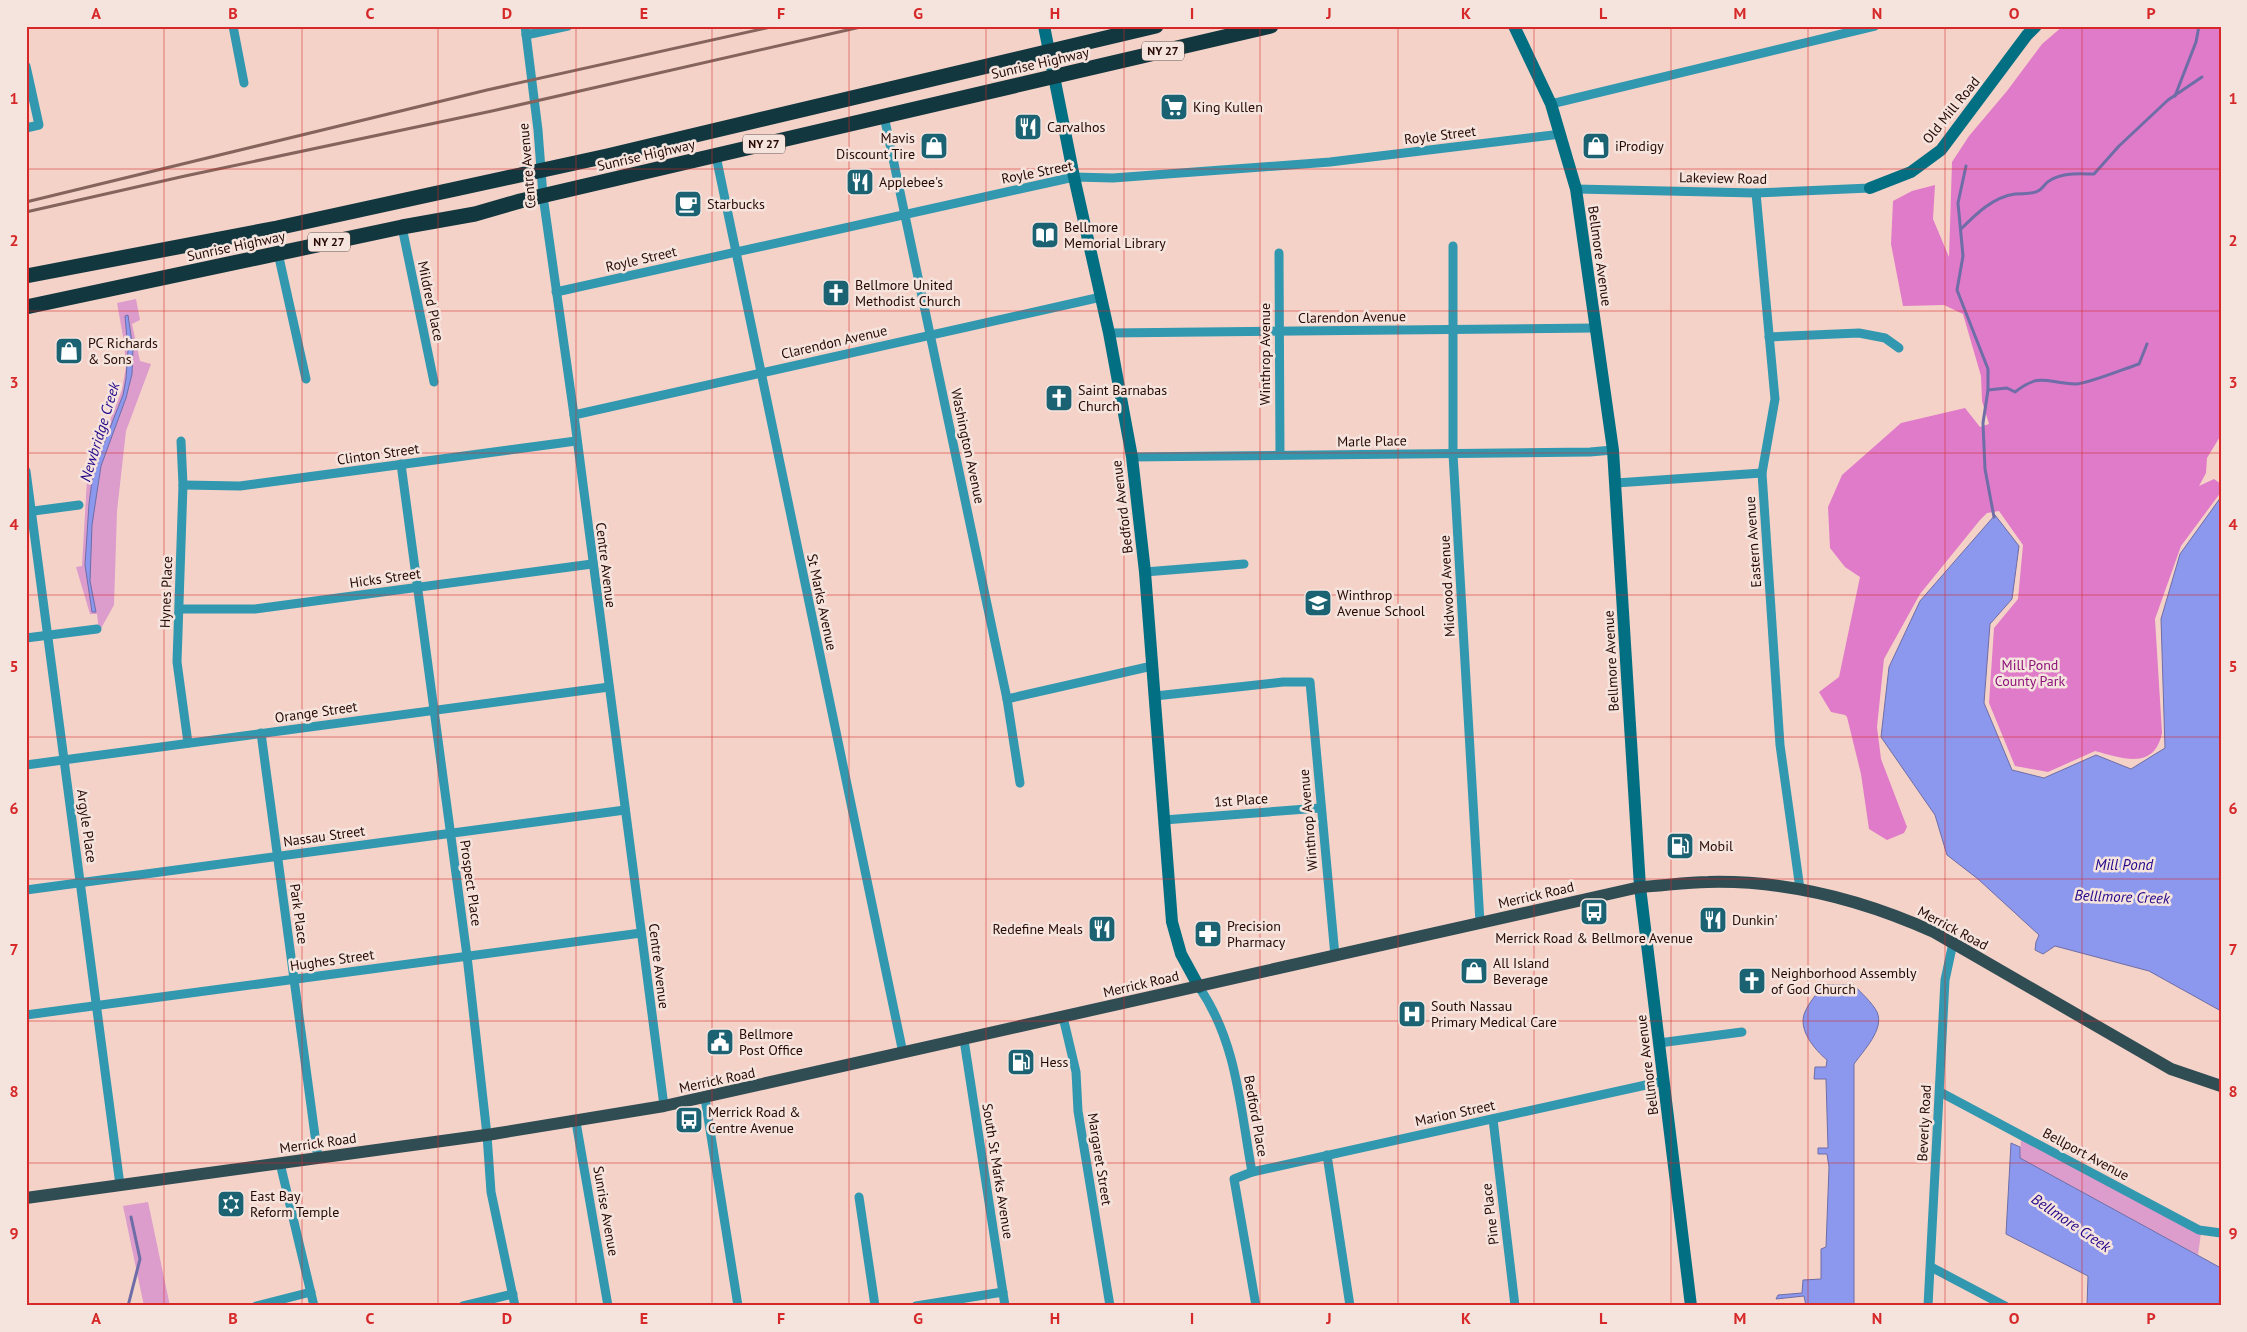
<svg xmlns="http://www.w3.org/2000/svg" width="2247" height="1332" viewBox="0 0 2247 1332" font-family="'PT Sans',sans-serif">
	<style>
		.green { fill: #dc9ccc }
		.forest { fill: #df7bc8 }
		.water { fill: #8c98ed; stroke: #6e6da7 }
		.lines { fill: none; stroke-linecap: round; stroke-linejoin: round }
		.stream { stroke: #6e6da7; stroke-width: 3 }
		.street { stroke: #3298af; stroke-width: 9 }
		.secondary { stroke: #036f83; stroke-width: 12 }
		.primary { stroke: #304d54; stroke-width: 12 }
		.highway { stroke: #13373f; stroke-width: 15 }
		.rail { stroke: #84645c; stroke-width: 3 }
		.grid { fill: none; stroke: #d62828; stroke-width: 1; stroke-opacity: 0.55 }
		.labels { text-anchor: middle; stroke-width: 5; stroke-linejoin: round; paint-order: stroke }
		.shield { fill: #f5e4de; stroke: #654b45; stroke-width: 1 }
		.shield-label { font-size: 12px; font-weight: bold; fill: #270903 }
		.street-label { font-size: 14px; fill: #270903; stroke: #f5e4de }
		.poi-label { font-size: 14px; fill: #270903; stroke: #f5e4de; text-anchor: start }
		.park-label { font-size: 14px; fill: #8e137b; stroke: #f5e4de }
		.water-label { font-size: 15px; font-style: italic; fill: #23078a; stroke: #f5e4de }
		.neatline { fill: none; stroke: #d62828; stroke-width: 2 }
		.grid-label { font-size: 16px; text-anchor: middle; font-weight: bold; fill: #d62828 }
	</style>
	<rect width="100%" height="100%" fill="#f5d2c8"/>
	<g class="green">
		<polygon points="136,299 140,320 132,324 140,361 151,364 126,431 117,511 114,605 99,632 97,614 90,614 76,567 82,566 87,479 122,390 126,366 124,342 117,303"/>
		<polygon points="2021,1137 2201,1233 2198,1255 2020,1158"/>
		<polygon points="148,1202 170,1306 144,1306 123,1206"/>
	</g>
	<path class="forest" d="M2063,26H2221V435L2207,458L2206,473L2199,486L2214,479L2221,484V492L2181,546L2155,619L2162,733C2154,771 2122,758 2095,751L2048,772L2015,766L1989,703L1994,628L2018,599L2023,545L1999,511L1987,513L1980,520L1920,594L1884,659L1877,727L1881,759L1907,827L1904,833L1887,840L1869,829L1861,774L1847,717L1845,715L1831,712L1819,692L1839,677L1860,577L1845,567L1830,548L1828,507L1842,475L1901,423L1965,408L1980,427L1989,424L1982,401L1981,376L1963,314L1944,305L1903,306L1891,244L1893,201L1912,191L1935,185L1933,219L1949,257L1952,162L1969,136L2007,91L2042,44Z"/>
	<g class="water">
		<polygon points="128,315 133,349 132,374 126,398 101,466 92,525 90,581 96,612 92,612 85,565 89,504 92,481 100,453 123,395 126,379 128,350 125,316"/>
		<polygon points="2221,497 2221,1011 2149,971 2055,946 2043,954 2035,950 2036,942 2039,935 1978,879 1947,855 1935,815 1881,737 1889,667 1920,601 1995,515 2019,546 2012,599 1990,624 1984,703 2012,770 2044,778 2096,755 2131,769 2165,748 2161,619 2180,554"/>
		<path d="M1823,985H1854C1861,993 1872,1002 1877,1012C1885,1029 1863,1051 1854,1064V1306H1806L1804,1296L1776,1299L1778,1295L1802,1293L1803,1280L1821,1279V1249L1826,1247L1829,1167L1827,1154H1818V1148H1828L1826,1079H1814L1815,1067H1826L1827,1060C1815,1050 1797,1029 1805,1012C1809,1002 1818,993 1823,985Z"/>
		<polygon points="2011,1143 2020,1147 2020,1158 2221,1268 2219,1306 2087,1306 2088,1276 2006,1234"/>
	</g>
	<g class="lines">
		<g class="stream">
			<polyline points="2175,96 2196,42 2199,26"/>
			<polyline points="1966,166 1958,203 1963,256 1957,290 1988,369 1988,390"/>
			<path d="M1961,229C1976,214 1993,197 2015,194C2023,193 2031,195 2038,191C2043,189 2044,184 2049,181C2063,172 2078,174 2094,174L2119,146L2168,100L2202,77"/>
			<path d="M1994,517L1985,469L1983,423L1988,390L2007,388L2015,392C2042,371 2047,384 2076,384C2087,384 2126,368 2139,364L2147,344"/>
			<polyline points="128,1306 140,1259 131,1217"/>
		</g>
		<g class="street">
			<polyline points="233,26 244,83"/>
			<polyline points="525,26 538,130 543,196 574,415 664,1106"/>
			<polyline points="526,35 568,26"/>
			<polyline points="26,66 39,125 26,128"/>
			<polyline points="1551,104 1875,26"/>
			<polyline points="884,116 1007,699 1020,783"/>
			<polyline points="716,156 903,1053"/>
			<polyline points="1576,189 1756,193 1870,188"/>
			<polyline points="1756,193 1775,399 1762,473 1780,745 1800,889"/>
			<polyline points="402,227 434,382"/>
			<polyline points="1453,246 1453,454 1480,923"/>
			<polyline points="278,253 306,379"/>
			<polyline points="1279,253 1280,455"/>
			<polyline points="556,292 1074,177 1113,178 1330,162 1561,134"/>
			<polyline points="1109,333 1595,328"/>
			<polyline points="1769,337 1859,333 1885,338 1899,348"/>
			<polyline points="574,415 1101,297"/>
			<polyline points="181,441 183,485 177,662 188,743"/>
			<polyline points="1132,457 1590,452 1613,450"/>
			<polyline points="401,464 467,956 487,1135 491,1192 515,1306"/>
			<polyline points="26,471 120,1185"/>
			<polyline points="1616,483 1762,473"/>
			<polyline points="183,485 240,486 576,441"/>
			<polyline points="26,512 79,505"/>
			<polyline points="1145,572 1244,564"/>
			<polyline points="180,609 255,609 592,564"/>
			<polyline points="26,638 97,629"/>
			<polyline points="1155,696 1283,682 1310,682 1335,956"/>
			<polyline points="1007,699 1152,666"/>
			<polyline points="261,733 318,1158"/>
			<polyline points="26,765 609,687"/>
			<polyline points="1164,820 1320,808"/>
			<polyline points="26,890 625,810"/>
			<path d="M1199,987C1237,1042 1240,1107 1252,1172"/>
			<polyline points="26,1015 641,933"/>
			<polyline points="1063,1017 1076,1072 1078,1111 1110,1306"/>
			<polyline points="964,1040 1005,1306"/>
			<polyline points="1659,1043 1742,1032"/>
			<polyline points="1940,1092 2199,1230 2221,1233"/>
			<polyline points="705,1098 738,1306"/>
			<polyline points="1493,1119 1515,1306"/>
			<polyline points="576,1122 608,1306"/>
			<polyline points="1327,1155 1350,1306"/>
			<polyline points="280,1163 314,1306"/>
			<polyline points="859,1197 875,1306"/>
			<polyline points="1931,1267 2005,1306"/>
			<polyline points="256,1306 311,1292"/>
			<polyline points="463,1306 513,1294"/>
			<polyline points="916,1306 1003,1292"/>
			<polyline points="1256,1306 1234,1179 1252,1172 1664,1081"/>
			<polyline points="1928,1306 1945,980 1953,943"/>
		</g>
		<g class="secondary">
			<polyline points="1044,26 1074,177 1109,333 1132,457 1145,572 1172,922 1181,954 1199,987"/>
			<polyline points="1514,26 1551,104 1576,189 1613,450 1640,887 1691,1306"/>
			<polyline points="1870,188 1911,172 1941,150 2027,35 2036,26"/>
		</g>
		<path class="primary" d="M26,1198L493,1134L664,1106L1640,887C1662,886 1686,882 1708,882C1787,880 1863,900 1934,932L2171,1069L2221,1086"/>
		<g class="highway">
			<polyline points="26,276 277,228 607,156 1156,26"/>
			<polyline points="26,307 402,227 475,214 520,201 1271,26"/>
		</g>
		<g class="rail">
			<polyline points="26,202 487,90 775,26"/>
			<polyline points="26,212 185,176 492,111 865,26"/>
		</g>
	</g>
	<path class="grid" d="M164,26V1306M302,26V1306M438,26V1306M576,26V1306M712,26V1306M849,26V1306M986,26V1306M1124,26V1306M1260,26V1306M1398,26V1306M1534,26V1306M1671,26V1306M1808,26V1306M1945,26V1306M2082,26V1306M26,169H2221M26,311H2221M26,453H2221M26,595H2221M26,737H2221M26,879H2221M26,1021H2221M26,1163H2221"/>
	<defs>
		<symbol id="supermarket-square" viewBox="-11 -11 22 22"><rect x="-9" y="-9" width="18" height="18" rx="4" fill="#1b6272" stroke="#f5e4de"/><path d="M-6-5.5h2.5l.6 2H6L4.5 2H-2.5L-4.4-4H-6ZM-1.5 3.2a1.3 1.3 0 1 0 .1 0ZM3 3.2a1.3 1.3 0 1 0 .1 0Z" fill="#fff"/></symbol>
		<symbol id="restaurant-square" viewBox="-11 -11 22 22"><rect x="-9" y="-9" width="18" height="18" rx="4" fill="#1b6272" stroke="#f5e4de"/><path d="M-5-6h1v4h1v-4h1v4h1v-4h1v5L-1.5 .5V6h-2V.5L-5-1ZM5-6V6H3V1.5H1.5Q1.5-4 5-6Z" fill="#fff"/></symbol>
		<symbol id="shop-square" viewBox="-11 -11 22 22"><rect x="-9" y="-9" width="18" height="18" rx="4" fill="#1b6272" stroke="#f5e4de"/><path d="M-5-2.5h2.3a2.7 3.5 0 0 1 5.4 0H5L5.5 6h-11ZM-1.5-2.5h3a1.5 2.3 0 0 0-3 0Z" fill="#fff"/></symbol>
		<symbol id="cafe-square" viewBox="-11 -11 22 22"><rect x="-9" y="-9" width="18" height="18" rx="4" fill="#1b6272" stroke="#f5e4de"/><path d="M-5.5-4.5H6V0H3Q3 3.5 0 3.5H-2.5Q-5.5 3.5-5.5 0ZM3-3.2v2h1.7v-2ZM-6 4.5H4V6H-6Z" fill="#fff"/></symbol>
		<symbol id="library-square" viewBox="-11 -11 22 22"><rect x="-9" y="-9" width="18" height="18" rx="4" fill="#1b6272" stroke="#f5e4de"/><path d="M-6-4Q-3-5.5-.7-3.5V5Q-3 3-6 4ZM6-4Q3-5.5 .7-3.5V5Q3 3 6 4Z" fill="#fff"/></symbol>
		<symbol id="church-square" viewBox="-11 -11 22 22"><rect x="-9" y="-9" width="18" height="18" rx="4" fill="#1b6272" stroke="#f5e4de"/><path d="M-1.2-6h2.4v3.5h3.3v2.4h-3.3V6h-2.4V-.1h-3.3v-2.4h3.3Z" fill="#fff"/></symbol>
		<symbol id="school-square" viewBox="-11 -11 22 22"><rect x="-9" y="-9" width="18" height="18" rx="4" fill="#1b6272" stroke="#f5e4de"/><path d="M0-5L7-2L0 1L-7-2ZM-4 1L0 2.5L4 1V4Q0 6-4 4Z" fill="#fff"/></symbol>
		<symbol id="fuel-square" viewBox="-11 -11 22 22"><rect x="-9" y="-9" width="18" height="18" rx="4" fill="#1b6272" stroke="#f5e4de"/><path d="M-5.5-6h7V0h2V4h1.3V-2.5L3-4.5l.8-.8L6-3V5H2.5V1h-1V6h-7ZM-4.2-4.7v3.2H.2V-4.7Z" fill="#fff"/></symbol>
		<symbol id="bus-square" viewBox="-11 -11 22 22"><rect x="-9" y="-9" width="18" height="18" rx="4" fill="#1b6272" stroke="#f5e4de"/><path d="M-5-6H5V4H4V6H2V4H-2V6H-4V4H-5ZM-3.5-4V0h7V-4ZM-3.5 1.2v1.5H-2V1.2ZM2 1.2v1.5H3.5V1.2Z" fill="#fff"/></symbol>
		<symbol id="pharmacy-square" viewBox="-11 -11 22 22"><rect x="-9" y="-9" width="18" height="18" rx="4" fill="#1b6272" stroke="#f5e4de"/><path d="M-2-6h4v4h4v4h-4v4h-4v-4h-4v-4h4Z" fill="#fff"/></symbol>
		<symbol id="hospital-square" viewBox="-11 -11 22 22"><rect x="-9" y="-9" width="18" height="18" rx="4" fill="#1b6272" stroke="#f5e4de"/><path d="M-5-5h3v3.5h4V-5h3V5h-3V1.5h-4V5h-3Z" fill="#fff"/></symbol>
		<symbol id="civic-square" viewBox="-11 -11 22 22"><rect x="-9" y="-9" width="18" height="18" rx="4" fill="#1b6272" stroke="#f5e4de"/><path d="M-.6-6.5H3V-4.5H.6V-3L4-1V1h2V6H-6V1h2V-1L-.6-3ZM-1.2 2.5V6h2.4V2.5Z" fill="#fff"/></symbol>
		<symbol id="synagogue-square" viewBox="-11 -11 22 22"><rect x="-9" y="-9" width="18" height="18" rx="4" fill="#1b6272" stroke="#f5e4de"/><path d="M0-6.5L5.6 3.2H-5.6ZM0 6.5L5.6-3.2H-5.6Z" fill="#fff"/></symbol>
	</defs>
	<g fill-rule="evenodd">
		<use href="#supermarket-square" x="1158" y="91" width="32" height="32"/>
		<use href="#restaurant-square" x="1012" y="111" width="32" height="32"/>
		<use href="#shop-square" x="918" y="130" width="32" height="32"/>
		<use href="#shop-square" x="1580" y="130" width="32" height="32"/>
		<use href="#restaurant-square" x="844" y="166" width="32" height="32"/>
		<use href="#cafe-square" x="672" y="188" width="32" height="32"/>
		<use href="#library-square" x="1029" y="219" width="32" height="32"/>
		<use href="#church-square" x="820" y="277" width="32" height="32"/>
		<use href="#shop-square" x="53" y="335" width="32" height="32"/>
		<use href="#church-square" x="1043" y="382" width="32" height="32"/>
		<use href="#school-square" x="1302" y="587" width="32" height="32"/>
		<use href="#fuel-square" x="1664" y="830" width="32" height="32"/>
		<use href="#bus-square" x="1578" y="896" width="32" height="32"/>
		<use href="#restaurant-square" x="1697" y="904" width="32" height="32"/>
		<use href="#restaurant-square" x="1086" y="913" width="32" height="32"/>
		<use href="#pharmacy-square" x="1192" y="918" width="32" height="32"/>
		<use href="#shop-square" x="1458" y="955" width="32" height="32"/>
		<use href="#church-square" x="1736" y="965" width="32" height="32"/>
		<use href="#hospital-square" x="1396" y="998" width="32" height="32"/>
		<use href="#civic-square" x="704" y="1026" width="32" height="32"/>
		<use href="#fuel-square" x="1005" y="1046" width="32" height="32"/>
		<use href="#bus-square" x="673" y="1104" width="32" height="32"/>
		<use href="#synagogue-square" x="215" y="1188" width="32" height="32"/>
	</g>
	<g class="labels">
		<g class="shield">
			<rect x="1142" y="41.5" width="42" height="19" rx="4"/>
			<rect x="743" y="134.5" width="42" height="19" rx="4"/>
			<rect x="308" y="232.5" width="42" height="19" rx="4"/>
		</g>
		<g class="shield-label">
			<text x="1163" y="55">NY 27</text>
			<text x="764" y="148">NY 27</text>
			<text x="329" y="246">NY 27</text>
		</g>
		<g class="street-label">
			<text transform="translate(1040 63) rotate(-13)" y="5">Sunrise Highway</text>
			<text transform="translate(1951 110) rotate(-51)" y="5">Old Mill Road</text>
			<text transform="translate(1440 135) rotate(-7)" y="5">Royle Street</text>
			<text transform="translate(646 155) rotate(-13)" y="5">Sunrise Highway</text>
			<text transform="translate(527 166) rotate(-95)" y="5">Centre Avenue</text>
			<text transform="translate(1037 172) rotate(-11)" y="5">Royle Street</text>
			<text transform="translate(1723 178) rotate(1)" y="5">Lakeview Road</text>
			<text transform="translate(236 246) rotate(-12)" y="5">Sunrise Highway</text>
			<text transform="translate(1600 256) rotate(82)" y="5">Bellmore Avenue</text>
			<text transform="translate(641 259) rotate(-13)" y="5">Royle Street</text>
			<text transform="translate(431 301) rotate(78)" y="5">Mildred Place</text>
			<text transform="translate(1352 317) rotate(-1)" y="5">Clarendon Avenue</text>
			<text transform="translate(834 342) rotate(-13)" y="5">Clarendon Avenue</text>
			<text transform="translate(1265 354) rotate(-90)" y="5">Winthrop Avenue</text>
			<text transform="translate(1372 441) rotate(-1)" y="5">Marle Place</text>
			<text transform="translate(968 446) rotate(78)" y="5">Washington Avenue</text>
			<text transform="translate(378 454) rotate(-8)" y="5">Clinton Street</text>
			<text transform="translate(1122 507) rotate(-97)" y="5">Bedford Avenue</text>
			<text transform="translate(1753 542) rotate(-94)" y="5">Eastern Avenue</text>
			<text transform="translate(606 565) rotate(83)" y="5">Centre Avenue</text>
			<text transform="translate(385 578) rotate(-8)" y="5">Hicks Street</text>
			<text transform="translate(1447 586) rotate(-93)" y="5">Midwood Avenue</text>
			<text transform="translate(166 592) rotate(-88)" y="5">Hynes Place</text>
			<text transform="translate(822 602) rotate(78)" y="5">St Marks Avenue</text>
			<text transform="translate(1611 661) rotate(-93)" y="5">Bellmore Avenue</text>
			<text transform="translate(316 712) rotate(-8)" y="5">Orange Street</text>
			<text transform="translate(1241 800) rotate(-4)" y="5">1st Place</text>
			<text transform="translate(1308 820) rotate(-95)" y="5">Winthrop Avenue</text>
			<text transform="translate(87 826) rotate(82)" y="5">Argyle Place</text>
			<text transform="translate(324 836) rotate(-8)" y="5">Nassau Street</text>
			<text transform="translate(471 883) rotate(82)" y="5">Prospect Place</text>
			<text transform="translate(1536 895) rotate(-13)" y="5">Merrick Road</text>
			<text transform="translate(299 914) rotate(82)" y="5">Park Place</text>
			<text transform="translate(1953 928) rotate(28)" y="5">Merrick Road</text>
			<text transform="translate(332 960) rotate(-8)" y="5">Hughes Street</text>
			<text transform="translate(659 966) rotate(83)" y="5">Centre Avenue</text>
			<text transform="translate(1141 984) rotate(-13)" y="5">Merrick Road</text>
			<text transform="translate(1647 1065) rotate(-97)" y="5">Bellmore Avenue</text>
			<text transform="translate(717 1080) rotate(-12)" y="5">Merrick Road</text>
			<text transform="translate(1455 1113) rotate(-12)" y="5">Marion Street</text>
			<text transform="translate(1256 1116) rotate(80)" y="5">Bedford Place</text>
			<text transform="translate(1924 1123) rotate(-87)" y="5">Beverly Road</text>
			<text transform="translate(318 1143) rotate(-8)" y="5">Merrick Road</text>
			<text transform="translate(2086 1154) rotate(28)" y="5">Bellport Avenue</text>
			<text transform="translate(1100 1159) rotate(81)" y="5">Margaret Street</text>
			<text transform="translate(998 1171) rotate(81)" y="5">South St Marks Avenue</text>
			<text transform="translate(606 1211) rotate(80)" y="5">Sunrise Avenue</text>
			<text transform="translate(1490 1214) rotate(-97)" y="5">Pine Place</text>
		</g>
		<g class="poi-label">
			<text x="1193" y="112">King Kullen</text>
			<text x="1047" y="132">Carvalhos</text>
			<text x="915" y="143" text-anchor="end">Mavis<tspan x="915" dy="16">Discount Tire</tspan></text>
			<text x="1615" y="151">iProdigy</text>
			<text x="879" y="187">Applebee's</text>
			<text x="707" y="209">Starbucks</text>
			<text x="1064" y="232">Bellmore<tspan x="1064" dy="16">Memorial Library</tspan></text>
			<text x="855" y="290">Bellmore United<tspan x="855" dy="16">Methodist Church</tspan></text>
			<text x="88" y="348">PC Richards<tspan x="88" dy="16">&amp; Sons</tspan></text>
			<text x="1078" y="395">Saint Barnabas<tspan x="1078" dy="16">Church</tspan></text>
			<text x="1337" y="600">Winthrop<tspan x="1337" dy="16">Avenue School</tspan></text>
			<text x="1699" y="851">Mobil</text>
			<text x="1732" y="925">Dunkin'</text>
			<text x="1227" y="931">Precision<tspan x="1227" dy="16">Pharmacy</tspan></text>
			<text x="1083" y="934" text-anchor="end">Redefine Meals</text>
			<text x="1594" y="943" text-anchor="middle">Merrick Road &amp; Bellmore Avenue</text>
			<text x="1493" y="968">All Island<tspan x="1493" dy="16">Beverage</tspan></text>
			<text x="1771" y="978">Neighborhood Assembly<tspan x="1771" dy="16">of God Church</tspan></text>
			<text x="1431" y="1011">South Nassau<tspan x="1431" dy="16">Primary Medical Care</tspan></text>
			<text x="739" y="1039">Bellmore<tspan x="739" dy="16">Post Office</tspan></text>
			<text x="1040" y="1067">Hess</text>
			<text x="708" y="1117">Merrick Road &amp;<tspan x="708" dy="16">Centre Avenue</tspan></text>
			<text x="250" y="1201">East Bay<tspan x="250" dy="16">Reform Temple</tspan></text>
		</g>
		<g class="park-label">
			<text x="2030" y="670">Mill Pond<tspan x="2030" dy="16">County Park</tspan></text>
		</g>
		<g class="water-label">
			<text transform="translate(100 432) rotate(-73)" y="5">Newbridge Creek</text>
			<text x="2124" y="870">Mill Pond</text>
			<text transform="translate(2122 897) rotate(2)" y="5">Belllmore Creek</text>
			<text transform="translate(2071 1223) rotate(34)" y="5">Bellmore Creek</text>
		</g>
	</g>
	<rect width="2247" height="1332" fill="none" stroke="#f5e4de" stroke-width="55"/>
	<rect x="28" y="28" width="2192" height="1276" class="neatline"/>
	<g class="grid-label">
		<text x="96" y="19">A</text>
		<text x="233" y="19">B</text>
		<text x="370" y="19">C</text>
		<text x="507" y="19">D</text>
		<text x="644" y="19">E</text>
		<text x="781" y="19">F</text>
		<text x="918" y="19">G</text>
		<text x="1055" y="19">H</text>
		<text x="1192" y="19">I</text>
		<text x="1329" y="19">J</text>
		<text x="1466" y="19">K</text>
		<text x="1603" y="19">L</text>
		<text x="1740" y="19">M</text>
		<text x="1877" y="19">N</text>
		<text x="2014" y="19">O</text>
		<text x="2151" y="19">P</text>
		<text x="14" y="104">1</text>
		<text x="2233" y="104">1</text>
		<text x="14" y="246">2</text>
		<text x="2233" y="246">2</text>
		<text x="14" y="388">3</text>
		<text x="2233" y="388">3</text>
		<text x="14" y="530">4</text>
		<text x="2233" y="530">4</text>
		<text x="14" y="672">5</text>
		<text x="2233" y="672">5</text>
		<text x="14" y="814">6</text>
		<text x="2233" y="814">6</text>
		<text x="14" y="955">7</text>
		<text x="2233" y="955">7</text>
		<text x="14" y="1097">8</text>
		<text x="2233" y="1097">8</text>
		<text x="14" y="1239">9</text>
		<text x="2233" y="1239">9</text>
		<text x="96" y="1324">A</text>
		<text x="233" y="1324">B</text>
		<text x="370" y="1324">C</text>
		<text x="507" y="1324">D</text>
		<text x="644" y="1324">E</text>
		<text x="781" y="1324">F</text>
		<text x="918" y="1324">G</text>
		<text x="1055" y="1324">H</text>
		<text x="1192" y="1324">I</text>
		<text x="1329" y="1324">J</text>
		<text x="1466" y="1324">K</text>
		<text x="1603" y="1324">L</text>
		<text x="1740" y="1324">M</text>
		<text x="1877" y="1324">N</text>
		<text x="2014" y="1324">O</text>
		<text x="2151" y="1324">P</text>
	</g>
</svg>
